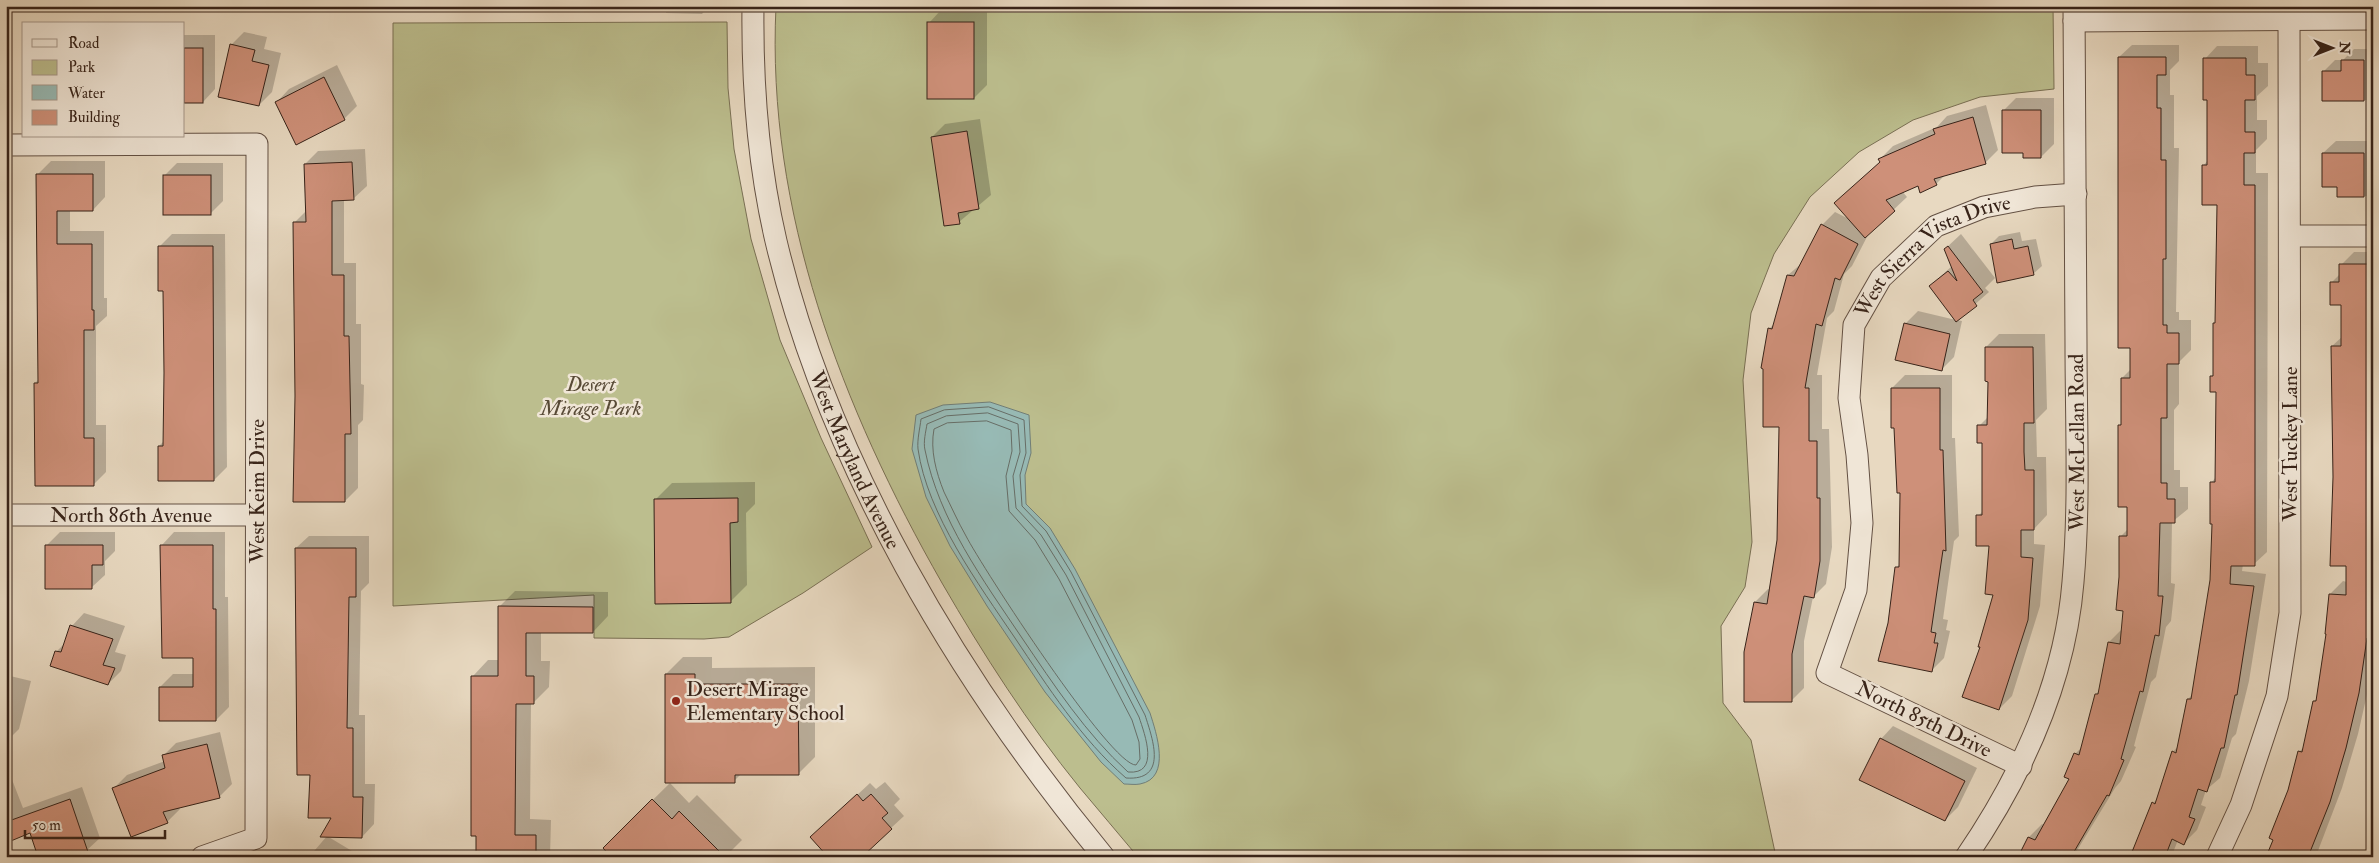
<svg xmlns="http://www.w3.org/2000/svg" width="2379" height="863" viewBox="0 0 2379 863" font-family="'IM FELL Double Pica',serif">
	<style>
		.green { fill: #bcbe8e; stroke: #7a7054 }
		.water { fill: #97bab5; stroke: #717e77 }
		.shadow { fill: #0003 }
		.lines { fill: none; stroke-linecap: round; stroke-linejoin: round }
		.shore { stroke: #676e67; stroke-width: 1 }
		.building { fill: #ce9079; stroke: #372319 }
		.minor-casing { stroke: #635043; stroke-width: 23 }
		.minor { stroke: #f0e6d7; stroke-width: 21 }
		.poi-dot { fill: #8f2418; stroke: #f0e6d7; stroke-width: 2 }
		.labels { text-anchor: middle; stroke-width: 5; stroke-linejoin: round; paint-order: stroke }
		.street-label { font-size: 21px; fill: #372319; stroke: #f0e6d7 }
		.park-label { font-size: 21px; font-style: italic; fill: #584a36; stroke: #f0e6d7 }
		.poi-label { font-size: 21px; fill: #372319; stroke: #f0e6d7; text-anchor: start }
	</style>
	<rect width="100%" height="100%" fill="#e8d9c1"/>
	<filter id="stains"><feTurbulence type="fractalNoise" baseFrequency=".004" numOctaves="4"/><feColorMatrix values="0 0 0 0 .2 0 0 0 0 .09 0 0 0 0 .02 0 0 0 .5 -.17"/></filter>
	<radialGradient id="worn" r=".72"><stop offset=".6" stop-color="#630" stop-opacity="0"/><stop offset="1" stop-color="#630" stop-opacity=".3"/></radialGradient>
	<g class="green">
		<path d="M776,6H2053L2054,89L1980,97L1913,120L1859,152L1810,197L1774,254L1751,313L1743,380L1752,542L1745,587L1721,626L1723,703L1751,740L1776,857H1138C1119,834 1099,811 1080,788C1028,724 983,654 942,583C842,408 766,211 776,6Z"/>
		<polygon points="727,22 728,88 734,149 751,239 780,340 821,438 872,547 803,593 729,637 704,639 594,638 594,595 393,606 393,23"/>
	</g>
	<path class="water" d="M990,402L1029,415L1031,453L1025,475L1026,504L1050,528L1075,569L1150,713C1156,732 1172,778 1140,784C1135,785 1129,784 1124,784L1101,762L1045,692L987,606L950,546L926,497L912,449L916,415L943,405Z"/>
	<g class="shadow">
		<polygon points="667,6 709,6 702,14 666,13"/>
		<polygon points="941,10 987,10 987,85 974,98 929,23"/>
		<polygon points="244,32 267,37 264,49 281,53 272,92 259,105 231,45"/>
		<polygon points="184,35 215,35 215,89 203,102 184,102"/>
		<polygon points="2132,45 2179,45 2179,61 2170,70 2170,95 2174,95 2174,148 2179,148 2176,312 2179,312 2179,320 2191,320 2191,350 2179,362 2179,404 2174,410 2174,470 2180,470 2180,487 2188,487 2188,509 2172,522 2171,583 2175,584 2171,621 2166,627 2156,677 2151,682 2134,746 2136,747 2121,781 2115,788 2073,857 2019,857 2029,837 2042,824 2044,825 2071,778 2075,754 2082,747 2096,694 2099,691 2109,642 2122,629 2124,610 2120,577 2120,537 2129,528 2129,506 2119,426 2122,423 2122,378 2131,369 2119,57"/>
		<polygon points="2217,46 2258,46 2258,63 2268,63 2268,86 2257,96 2257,120 2267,120 2267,139 2256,150 2256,173 2268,173 2267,552 2254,564 2243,564 2242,571 2266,574 2249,681 2236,734 2232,738 2220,778 2206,790 2201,805 2206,807 2197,830 2184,843 2178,840 2172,855 2176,857 2127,857 2136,844 2153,803 2159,797 2173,752 2178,746 2188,699 2192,695 2211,580 2214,523 2211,483 2216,477 2217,391 2211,377 2214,374 2214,324 2217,321 2218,204 2203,166 2208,160 2208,99 2205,59"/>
		<polygon points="2354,49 2373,49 2373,100 2323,100 2323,72 2335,60 2343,60"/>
		<polygon points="337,65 357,106 344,119 277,102 289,89"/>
		<polygon points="2016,98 2054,98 2054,144 2041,157 2024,152 2003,111"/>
		<polygon points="1986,105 1998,150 1986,162 1946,174 1936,184 1918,184 1902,191 1907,197 1869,233 1852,266 1844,274 1834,311 1827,318 1817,375 1822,375 1822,429 1829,429 1832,547 1826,584 1813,597 1804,641 1804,688 1791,701 1755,602 1768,589 1771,590 1779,540 1780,426 1769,329 1775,323 1788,275 1802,263 1822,225 1835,212 1851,220 1881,161 1880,159 1893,146 1937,127 1947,116"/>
		<polygon points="980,119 991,195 959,222 932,137 945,124"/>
		<polygon points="2336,141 2373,141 2373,196 2338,196 2338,186 2323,153"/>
		<polygon points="365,149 367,186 354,198 344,199 344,263 356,263 356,324 361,324 361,384 364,385 363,420 358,425 358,488 345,501 297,396 295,222 307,210 305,164 318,151"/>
		<polygon points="51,161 105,161 105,197 93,210 70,210 70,231 104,231 104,298 107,298 107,316 96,326 96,425 106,425 106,472 93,485 35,383 39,379 38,174"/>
		<polygon points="177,163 223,163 223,201 210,214 164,176"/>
		<polygon points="2020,232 2022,241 2036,239 2042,266 2033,274 1991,244 1999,236"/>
		<polygon points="172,234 225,234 227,467 214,480 159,446 164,441 164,289 159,247"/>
		<polygon points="1961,234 1995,278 1985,288 1989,292 1957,320 1962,321 1954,357 1941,370 1905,324 1918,311 1956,320 1930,286 1952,266 1945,249"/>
		<polygon points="2354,252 2373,252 2373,668 2358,734 2342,788 2316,856 2318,857 2267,857 2274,839 2299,752 2304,747 2314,701 2318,698 2328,633 2330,594 2343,581 2347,582 2347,564 2334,477 2332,346 2343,336 2343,304 2332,282 2341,273 2341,265"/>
		<polygon points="1999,334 2045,334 2047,409 2036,420 2037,457 2046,457 2047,515 2034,529 2034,544 2045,545 2040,606 2012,696 1999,709 1982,646 1995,593 1990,545 1978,516 1984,510 1984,442 1979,426 1989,416 1989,381 1986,347"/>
		<polygon points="1905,375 1952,375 1952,438 1955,438 1959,536 1954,541 1943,619 1948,620 1946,630 1950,631 1944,658 1931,671 1889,623 1897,567 1901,563 1901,492 1892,388"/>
		<polygon points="755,482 755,504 746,513 747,585 730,602 655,500 672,483"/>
		<polygon points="60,532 115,532 115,551 105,561 105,575 92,587 47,545"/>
		<polygon points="174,532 225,532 225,597 228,597 229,707 216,720 160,687 173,674 194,674 194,656 162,545"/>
		<polygon points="309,536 369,536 369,583 361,591 359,715 365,715 365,784 375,784 374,824 362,837 327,836 362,857 309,857 327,836 333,817 311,774 296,548"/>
		<polygon points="515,591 608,592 608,616 593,632 541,632 541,661 550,661 549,687 534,702 531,702 530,819 551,820 550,857 477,857 473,676 488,660 499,660 499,607"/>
		<polygon points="84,613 125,626 115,652 126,655 121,671 108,684 56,652 65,643 72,626"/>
		<polygon points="683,657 712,657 712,668 815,667 815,757 798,774 741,774 734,781 666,674"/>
		<polygon points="6,675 31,681 19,729 7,741"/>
		<polygon points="1893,726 1977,768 1958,807 1945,820 1881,739"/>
		<polygon points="220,732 232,784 220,796 179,807 180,809 167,822 114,788 127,775 165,761 163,756 176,743"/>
		<polygon points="11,777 23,808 82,787 100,838 87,850 30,832 6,841 6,779"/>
		<polygon points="885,782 900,799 894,805 904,816 891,828 825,825 870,783 876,789"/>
		<polygon points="670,783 689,803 697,795 742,840 725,857 613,857 604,848"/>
		<polygon points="2373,828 2373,857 2366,857 2370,850 2367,849"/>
	</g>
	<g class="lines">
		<g class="shore">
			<path d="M989,407L1024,420L1026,453L1020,475L1022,506L1046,531L1071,572L1145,715C1153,740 1168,781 1126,778C1081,739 1048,687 1015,638C979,585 927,514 918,449C917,440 920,428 921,419L944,410Z"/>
			<path d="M988,413L1018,424L1020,452L1013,476L1016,508L1041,535L1066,575L1139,717C1145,735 1160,775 1128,772C1086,734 1054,685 1022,638C983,580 939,520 925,450C923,442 926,431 927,424L946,416Z"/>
			<path d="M987,421L1011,430L1012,451L1006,476L1009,511L1035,540L1059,579L1132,720L1139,742L1140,759L1136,765C1111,766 982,567 966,536C958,522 951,506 944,492C936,472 930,450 934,429L947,423Z"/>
		</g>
	</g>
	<g class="building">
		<rect x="927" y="22" width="47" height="77"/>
		<polygon points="230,44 255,50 252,61 269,65 259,106 218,97"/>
		<rect x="184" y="48" width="19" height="55"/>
		<polygon points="2118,57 2166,57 2166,75 2157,75 2157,108 2161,108 2161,160 2166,160 2166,259 2163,259 2163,325 2167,325 2167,333 2179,333 2179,364 2167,364 2167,418 2161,418 2161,483 2167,483 2167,499 2175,499 2175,523 2160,523 2158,596 2163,596 2159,636 2155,635 2143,692 2140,691 2121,759 2124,760 2109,796 2107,795 2071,857 2018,857 2028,837 2035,840 2069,779 2064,777 2074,753 2079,755 2095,694 2098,694 2108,642 2120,644 2123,611 2116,610 2119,577 2119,536 2127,536 2127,507 2118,507 2118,425 2121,425 2121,378 2130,378 2130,348 2118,348"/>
		<polygon points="2203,58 2246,58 2246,75 2255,75 2255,100 2245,100 2245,132 2255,132 2255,153 2244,153 2244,185 2255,185 2255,566 2231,566 2230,584 2254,586 2237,695 2235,695 2224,748 2221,748 2207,792 2198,789 2189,817 2195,819 2184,845 2172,839 2165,857 2130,857 2152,802 2155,804 2172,751 2176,753 2187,699 2191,699 2210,580 2212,524 2210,524 2210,482 2215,482 2216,392 2210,392 2210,376 2213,376 2213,323 2215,323 2217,205 2202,205 2202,165 2207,165 2207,100 2203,100"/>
		<polygon points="2341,60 2364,60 2364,101 2322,101 2322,71 2341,71"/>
		<polygon points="324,77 345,120 296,145 275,102"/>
		<polygon points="2002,110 2041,110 2041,158 2023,158 2023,153 2002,153"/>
		<polygon points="1973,117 1986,164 1934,179 1937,185 1920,193 1918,186 1886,200 1895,211 1865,238 1834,203 1880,162 1878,159 1935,134 1933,129"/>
		<polygon points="967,131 979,209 958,213 960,224 944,226 931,137"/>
		<polygon points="2322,153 2364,153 2364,197 2337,197 2337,187 2322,187"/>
		<polygon points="352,162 354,200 332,201 332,275 344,275 344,336 349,336 351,434 345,434 345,502 293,502 295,396 293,222 306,222 304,164"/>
		<polygon points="36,174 93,174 93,211 57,211 57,244 92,244 92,310 94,310 94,330 84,330 84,438 94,438 94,486 35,486 34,383 38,383"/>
		<rect x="163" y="175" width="48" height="40"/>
		<polygon points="1821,224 1858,244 1840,280 1835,278 1822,326 1816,324 1805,388 1809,388 1809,441 1817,441 1817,498 1820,498 1820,561 1814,598 1804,596 1792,654 1792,702 1744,702 1744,652 1754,602 1767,604 1777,540 1779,427 1763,427 1763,369 1761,368 1768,328 1772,329 1787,275 1794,276"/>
		<polygon points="2012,239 2014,249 2028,246 2034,275 1997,283 1990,244"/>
		<polygon points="158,246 213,246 214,481 158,481 158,446 163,446 164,373 163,291 158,291"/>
		<polygon points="1948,246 1983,292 1973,300 1977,306 1956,322 1929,286 1948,271 1957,281 1944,249"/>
		<polygon points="2339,264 2373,264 2373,617 2371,638 2367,638 2359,693 2346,748 2330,802 2308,857 2266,857 2273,840 2269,838 2288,790 2298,751 2302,752 2313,701 2316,701 2326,634 2325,634 2329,594 2346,595 2346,566 2330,566 2333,477 2331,346 2341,346 2341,305 2330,305 2330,282 2339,282"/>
		<polygon points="1904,323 1950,334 1942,371 1895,360"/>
		<polygon points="1985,347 2033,347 2034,423 2024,423 2024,452 2025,470 2034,470 2034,530 2021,530 2021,557 2033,558 2028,620 1999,710 1962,697 1980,647 1978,647 1993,595 1985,594 1989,546 1976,546 1976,515 1982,515 1982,443 1977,443 1977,425 1987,425 1988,382 1985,381"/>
		<polygon points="1891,388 1940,388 1940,450 1943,450 1946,551 1943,550 1931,632 1936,633 1934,643 1938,643 1932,672 1878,661 1888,623 1895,567 1899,567 1900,493 1897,493 1894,428 1891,428"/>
		<polygon points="738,498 738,522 730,523 731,603 655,604 654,499"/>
		<polygon points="45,545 103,545 103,565 92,565 92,589 45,589"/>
		<polygon points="160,545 213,545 213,609 216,609 216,721 159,721 159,687 193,687 193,658 162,658"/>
		<polygon points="295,548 356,548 356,597 349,597 347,728 353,728 353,797 363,797 362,838 320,837 331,818 308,818 310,775 297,775"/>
		<polygon points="498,606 593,607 593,633 526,633 526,676 534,676 534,704 516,704 515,835 536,835 536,857 476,857 476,836 471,836 471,676 498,676"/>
		<polygon points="70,625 113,639 103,665 115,668 108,685 50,666 55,651 61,652"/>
		<polygon points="665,674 695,674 695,684 798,684 799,775 735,775 735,783 665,783"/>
		<polygon points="1880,738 1965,781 1945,821 1859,780"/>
		<polygon points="207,744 220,798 163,812 168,823 131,837 112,788 165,768 162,755"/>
		<polygon points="857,794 863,801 871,794 888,813 882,818 892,829 862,857 828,857 810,837"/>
		<polygon points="70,799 88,852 74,857 38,857 30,833 6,843 6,822"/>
		<polygon points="652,799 672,819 679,811 725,857 611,857 603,848"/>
	</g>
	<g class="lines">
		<defs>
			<g id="minor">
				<path id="s1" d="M753,6C752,85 758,164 776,241C829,464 959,681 1104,857"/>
				<polyline points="2074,21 2373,19"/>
				<polyline points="6,145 257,144 256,838 202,857"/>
				<polyline points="2290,236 2373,236"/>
				<path id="s2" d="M6,515H256"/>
				<path id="s3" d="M2021,766L1827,673L1856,590L1862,523L1857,455L1849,398L1854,325L1881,278L1936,226L1984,207L2035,197L2076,194"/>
				<path id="s4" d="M1966,857C2022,775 2065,682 2073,582C2080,503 2076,423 2076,344C2076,232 2075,119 2074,6"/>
				<polyline points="2217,857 2241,805 2277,696 2290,613 2289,20"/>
			</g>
		</defs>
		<use href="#minor" class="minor-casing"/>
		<use href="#minor" class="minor"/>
	</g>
	<circle class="poi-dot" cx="676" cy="701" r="5"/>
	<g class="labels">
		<g class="street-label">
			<text dy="7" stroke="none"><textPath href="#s3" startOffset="679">West Sierra Vista Drive</textPath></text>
			<text dy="7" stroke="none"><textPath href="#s4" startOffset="438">West McLellan Road</textPath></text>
			<text transform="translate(2290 444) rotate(-90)" y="7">West Tuckey Lane</text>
			<text dy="7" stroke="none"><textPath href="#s1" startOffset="470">West Maryland Avenue</textPath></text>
			<text transform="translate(257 491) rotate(-90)" y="7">West Keim Drive</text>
			<text dy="7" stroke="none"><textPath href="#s2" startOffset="125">North 86th Avenue</textPath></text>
			<text transform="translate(1924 719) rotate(26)" y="7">North 85th Drive</text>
		</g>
		<g class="park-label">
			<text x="591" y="391">Desert<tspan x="591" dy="24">Mirage Park</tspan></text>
		</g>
		<g class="poi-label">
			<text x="686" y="696">Desert Mirage<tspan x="686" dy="24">Elementary School</tspan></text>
		</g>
	</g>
	<rect width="2379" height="863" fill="none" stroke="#e8d9c1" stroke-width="25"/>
	<rect x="8" y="8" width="2364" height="848" fill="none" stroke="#372319" stroke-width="2.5"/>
	<rect x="12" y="12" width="2354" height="838" fill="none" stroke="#372319"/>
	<rect x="22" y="22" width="162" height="115" fill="#f0e6d7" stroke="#a6988b"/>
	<rect x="32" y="39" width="25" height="8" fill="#f0e6d7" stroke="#a6988b"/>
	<text x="68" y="48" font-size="15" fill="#372319">Road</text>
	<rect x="32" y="60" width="25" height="15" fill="#bcbe8e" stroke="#a6988b"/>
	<text x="68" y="72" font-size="15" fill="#372319">Park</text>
	<rect x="32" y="85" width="25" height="15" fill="#97bab5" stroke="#a6988b"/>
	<text x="68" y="98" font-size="15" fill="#372319">Water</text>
	<rect x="32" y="110" width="25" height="15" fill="#ce9079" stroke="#a6988b"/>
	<text x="68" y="122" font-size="15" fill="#372319">Building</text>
	<g transform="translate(2332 48) rotate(90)" stroke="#f0e6d7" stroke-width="4" paint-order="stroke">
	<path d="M0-4L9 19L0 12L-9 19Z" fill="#372319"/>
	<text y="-8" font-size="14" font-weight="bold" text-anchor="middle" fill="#372319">N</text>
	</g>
	<path d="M25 830v8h140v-8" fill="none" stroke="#372319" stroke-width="2.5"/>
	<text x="32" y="830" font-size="15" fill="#372319" stroke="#f0e6d7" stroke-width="4" paint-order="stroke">50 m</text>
	<rect width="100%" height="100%" filter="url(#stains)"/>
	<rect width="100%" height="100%" fill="url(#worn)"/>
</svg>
